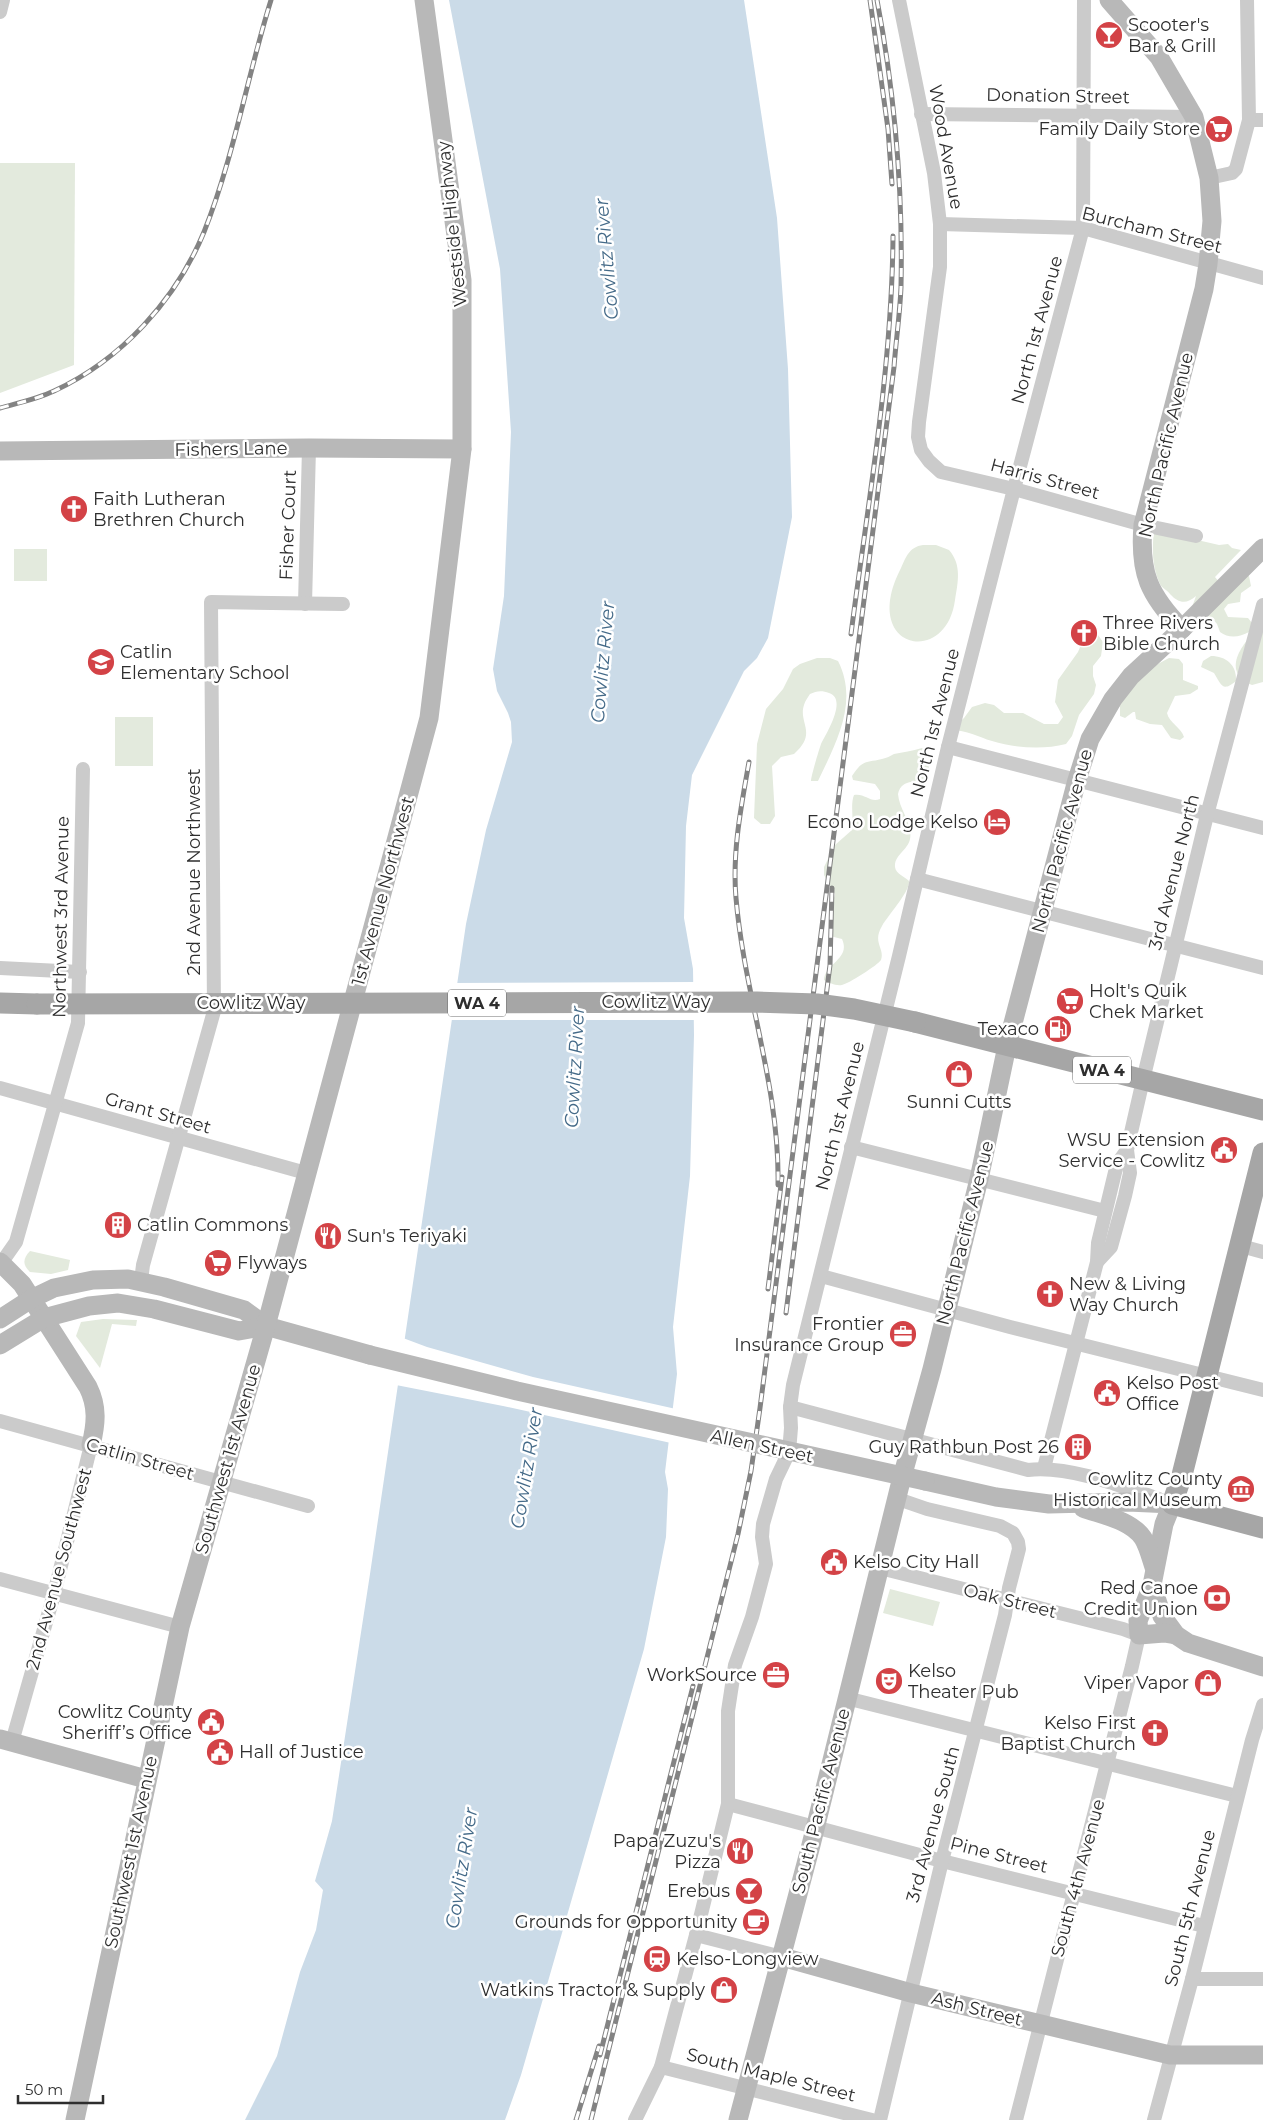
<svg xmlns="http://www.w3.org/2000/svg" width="1263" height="2120" viewBox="0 0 1263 2120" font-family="Montserrat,sans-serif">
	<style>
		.green { fill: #e3eadd }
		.water { fill: #cbdbe8 }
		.pier { fill: #fff }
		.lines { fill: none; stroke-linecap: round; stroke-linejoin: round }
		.street { stroke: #cbcbcb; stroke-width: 14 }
		.secondary { stroke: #b8b8b8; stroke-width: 19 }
		.primary { stroke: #a6a6a6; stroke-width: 21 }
		.rail-casing { stroke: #838383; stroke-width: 5 }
		.rail { stroke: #fff; stroke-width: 3; stroke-dasharray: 9; stroke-linecap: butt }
		.secondary-bridge { stroke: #b8b8b8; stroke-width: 19 }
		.primary-bridge { stroke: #a6a6a6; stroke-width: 21 }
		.labels { text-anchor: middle; stroke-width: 5; stroke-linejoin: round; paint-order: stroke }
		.shield { fill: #fff; stroke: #6d6d6d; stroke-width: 1 }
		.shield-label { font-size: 16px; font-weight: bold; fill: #2e2e2e }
		.poi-label { font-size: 18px; fill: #2e2e2e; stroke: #fff; text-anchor: end }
		.street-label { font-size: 18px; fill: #2e2e2e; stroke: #fff }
		.water-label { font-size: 19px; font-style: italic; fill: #446a88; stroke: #fff }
	</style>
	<rect width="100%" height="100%" fill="#fff"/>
	<g class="green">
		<polygon points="0,163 75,163 74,365 0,393"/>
		<path d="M1154,530L1219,545L1228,544L1232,548L1241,550L1215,577L1219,582L1246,574L1249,576L1251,586L1241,593L1240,602L1228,604L1224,609L1228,617L1248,618L1252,623L1249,632C1240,637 1229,639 1220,632L1217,624L1213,619L1199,623L1192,607L1196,596C1187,604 1179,604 1170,594C1168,591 1161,587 1160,584C1152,567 1152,548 1154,530Z"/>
		<path d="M923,545H936L949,550C962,565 958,582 955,600C946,668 859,649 901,568C906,557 909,547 923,545Z"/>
		<rect x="14" y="549" width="33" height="32"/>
		<path d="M1263,625V682L1252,685C1218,671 1245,639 1263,625Z"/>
		<path d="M1088,632L1098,635L1103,642L1101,656L1093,666V676L1096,685L1094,694L1079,715L1072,736L1066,744C1043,750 1015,748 992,741C978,737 967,730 951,730L964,718L972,707L985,703L994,705L1004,713H1023L1044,724H1058L1063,717L1055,702L1058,680L1078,652L1085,635Z"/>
		<path d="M1211,656C1226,656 1237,665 1236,681C1222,693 1221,684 1214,673L1201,667L1203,661Z"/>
		<path d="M817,658H830L838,661C859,702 836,743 818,781H811C811,776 819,750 821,744C826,734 848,699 829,693C822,690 816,691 810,694C808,697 805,701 804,705C798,723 818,733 794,754L781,757L772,766L775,816L770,824H761L754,818L757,744L766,709L783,689L793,669L800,664Z"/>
		<path d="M1169,658L1179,659L1183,664V680L1198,686V689L1190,694L1175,696L1167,713C1169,723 1181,727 1184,737L1180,740L1171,738L1162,725L1150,724L1136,719L1135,712H1133L1125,718L1120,716V707L1115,703L1139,674Z"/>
		<rect x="115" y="717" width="38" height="49"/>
		<path d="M922,748L926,750L925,759L929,767L928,775C920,786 902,776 898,794C899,809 913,824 910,839C908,850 894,855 895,867C896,874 904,876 909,881C910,892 888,915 882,926C872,943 885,948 881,960C878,965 848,984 842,985C835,986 830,983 824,980C825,963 851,959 842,939L830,936L832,906L835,894L824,875V867L835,845L852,830C854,819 850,805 854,795C865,793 870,803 880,799V791L875,784L853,780L852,776C863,759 866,763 882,759C887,758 890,756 894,754C903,752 912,751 922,748Z"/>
		<path d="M30,1251L70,1260L68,1270L51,1274L30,1272C22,1265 23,1258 30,1251Z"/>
		<polygon points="103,1319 137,1320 136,1326 112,1324 100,1368 76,1336 81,1322"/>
		<polygon points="890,1589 940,1602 933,1626 883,1613"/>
	</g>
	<polygon class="water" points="449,0 744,0 777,218 788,369 792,517 768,638 757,658 744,671 692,775 686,826 684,918 693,969 694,1035 690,1176 673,1327 677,1374 665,1472 668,1489 666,1537 644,1649 521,2075 505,2120 245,2120 277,2056 300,1972 316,1930 323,1890 315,1881 332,1821 370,1574 466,924 486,830 512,742 511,722 508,713 497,691 493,669 504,596 511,432 500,269"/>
	<g class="pier">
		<polygon points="696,982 697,1020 450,1020 455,983"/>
		<polygon points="403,1338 427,1347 533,1377 676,1409 671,1443 503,1406 396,1385"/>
	</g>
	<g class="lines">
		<g class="street">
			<polyline points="899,0 934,173 940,224 940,267 919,422 918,437 921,450 929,461 941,472 1014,489 1143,525 1196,536"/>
			<polyline points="0,12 3,0"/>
			<polyline points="921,114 1194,117"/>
			<polyline points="1249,120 1263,120"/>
			<polyline points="1209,178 1232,173 1236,169 1249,120 1247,0"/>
			<polyline points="940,224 1083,228 1263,278"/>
			<polyline points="305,604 309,448"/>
			<polyline points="948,747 1263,828"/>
			<polyline points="917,879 1263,968"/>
			<polyline points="0,968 80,972"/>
			<polyline points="0,1088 306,1173"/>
			<polyline points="851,1147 1105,1211"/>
			<polyline points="1241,1246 1263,1252"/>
			<polyline points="2,1262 16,1242 78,1023 83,769"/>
			<polyline points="1097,1262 1111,1247 1125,1196 1130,1173 1127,1150 1143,1080 1207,815 1263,605"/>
			<polyline points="821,1276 1010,1327 1263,1390"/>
			<polyline points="141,1281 143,1265 214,1011 211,602 343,604"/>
			<path d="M790,1407L1028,1470C1067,1465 1122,1486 1159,1499"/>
			<polyline points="0,1421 308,1506"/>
			<polyline points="1044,1468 1097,1262 1098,1243 1117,1164 1127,1150"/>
			<polyline points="880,1568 1123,1629 1139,1635 1132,1666 1016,2120"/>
			<polyline points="0,1579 180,1627"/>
			<polyline points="846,1698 1237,1796"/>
			<polyline points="12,1742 54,1594 91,1445"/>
			<polyline points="728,1804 942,1861 1204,1926"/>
			<polyline points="696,1935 782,1957"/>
			<polyline points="1192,1979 1263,1979"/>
			<polyline points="661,2067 872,2120"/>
			<polyline points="635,2120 661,2067 696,1935 728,1804 728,1711 735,1665 752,1617 766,1564 762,1537 763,1524 776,1479 789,1452 791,1428 790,1407 793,1385 899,956 948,747 1014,489 1083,228 1084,0"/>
			<polyline points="880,2120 942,1861 1005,1615 1009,1588 1019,1549 1018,1542 1013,1533 1000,1526 927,1509 898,1499"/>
			<polyline points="1154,2120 1192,1979 1252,1740 1263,1705"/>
		</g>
		<g class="secondary">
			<path d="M1109,0L1159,57L1194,117L1209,178L1212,221L1208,264L1204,289L1143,525C1139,573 1149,595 1182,629"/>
			<polyline points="0,451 309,448 462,449"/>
			<path d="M0,1262L22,1284L88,1387C98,1407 96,1424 91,1445"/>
			<polyline points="0,1319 31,1299 54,1288 93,1280 128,1279 164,1287 244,1310 266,1326"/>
			<polyline points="0,1345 44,1318 89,1306 118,1303 154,1309 239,1331 266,1326 370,1355"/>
			<polyline points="925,1481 996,1497 1049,1504 1128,1502 1172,1504 1164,1524 1152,1585 1162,1616 1176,1635 1188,1643 1263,1667"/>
			<path d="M1083,1508C1102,1515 1131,1520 1143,1538C1148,1546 1151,1558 1154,1567"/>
			<polyline points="1152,1585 1138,1621 1139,1635 1164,1633 1176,1635"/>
			<polyline points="0,1739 146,1779"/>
			<polyline points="782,1957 911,1993 1170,2055 1263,2055"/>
			<polyline points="75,2120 180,1627 266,1326 429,718 462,449 462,280 424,0"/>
			<polyline points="738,2120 811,1845 901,1481 932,1369 979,1179 1007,1046 1077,780 1090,739 1113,699 1131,676 1182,629 1263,548"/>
		</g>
		<g class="primary">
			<polyline points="0,1003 37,1004"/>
			<polyline points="915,1022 1263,1110"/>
			<polyline points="1263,1153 1182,1475 1172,1504 1263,1528"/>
		</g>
		<defs>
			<g id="rail">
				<polyline points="870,0 888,129 892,184"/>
				<path d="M0,408C18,403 37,399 54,391C121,360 176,300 204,232C234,157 247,77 271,0"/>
				<path d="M851,634C868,502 892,369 893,236"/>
				<path d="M749,762C741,807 732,853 736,898C744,994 780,1088 778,1185"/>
				<polyline points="768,1289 782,1177"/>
				<polyline points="786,1313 830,965 832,888"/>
				<polyline points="600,2055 693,1686"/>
				<polyline points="576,2120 599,2046"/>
				<path d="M591,2120L738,1534L751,1471L760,1408L894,367C896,340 900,313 901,287C903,191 895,95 877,0"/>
			</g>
		</defs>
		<use href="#rail" class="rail-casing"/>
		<use href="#rail" class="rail"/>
		<polyline class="secondary-bridge" points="370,1355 517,1391 925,1481"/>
		<polyline class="primary-bridge" points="37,1004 757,1002 817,1004 854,1009 915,1022"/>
	</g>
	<defs>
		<symbol id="bar-disc" viewBox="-11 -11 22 22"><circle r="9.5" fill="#d34246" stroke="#fff"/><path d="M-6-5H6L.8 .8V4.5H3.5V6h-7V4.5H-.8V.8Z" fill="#fff"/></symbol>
		<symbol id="supermarket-disc" viewBox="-11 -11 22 22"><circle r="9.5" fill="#d34246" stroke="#fff"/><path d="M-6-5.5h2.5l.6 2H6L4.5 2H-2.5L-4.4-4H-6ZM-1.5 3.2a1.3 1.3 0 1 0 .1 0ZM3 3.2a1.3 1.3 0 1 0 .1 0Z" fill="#fff"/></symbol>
		<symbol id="church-disc" viewBox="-11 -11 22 22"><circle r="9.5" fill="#d34246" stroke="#fff"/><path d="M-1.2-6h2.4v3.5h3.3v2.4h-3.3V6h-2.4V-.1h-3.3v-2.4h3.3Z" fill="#fff"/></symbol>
		<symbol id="school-disc" viewBox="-11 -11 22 22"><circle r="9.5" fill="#d34246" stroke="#fff"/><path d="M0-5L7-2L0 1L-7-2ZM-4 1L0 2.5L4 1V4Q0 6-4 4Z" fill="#fff"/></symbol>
		<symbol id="hotel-disc" viewBox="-11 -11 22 22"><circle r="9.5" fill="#d34246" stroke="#fff"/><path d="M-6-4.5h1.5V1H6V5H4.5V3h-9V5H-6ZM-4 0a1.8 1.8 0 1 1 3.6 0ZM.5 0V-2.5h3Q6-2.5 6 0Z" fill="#fff"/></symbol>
		<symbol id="fuel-disc" viewBox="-11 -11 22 22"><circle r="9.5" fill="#d34246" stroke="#fff"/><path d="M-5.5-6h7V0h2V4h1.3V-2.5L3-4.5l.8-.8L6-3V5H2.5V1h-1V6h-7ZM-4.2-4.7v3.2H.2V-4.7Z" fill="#fff"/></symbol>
		<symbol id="shop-disc" viewBox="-11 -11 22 22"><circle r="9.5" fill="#d34246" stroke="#fff"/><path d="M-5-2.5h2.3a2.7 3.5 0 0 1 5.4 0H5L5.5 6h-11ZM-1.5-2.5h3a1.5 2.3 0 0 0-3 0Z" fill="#fff"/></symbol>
		<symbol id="civic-disc" viewBox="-11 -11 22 22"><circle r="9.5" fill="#d34246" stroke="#fff"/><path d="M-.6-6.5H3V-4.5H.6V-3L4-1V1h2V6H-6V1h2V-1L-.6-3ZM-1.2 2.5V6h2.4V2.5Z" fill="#fff"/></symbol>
		<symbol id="building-disc" viewBox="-11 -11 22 22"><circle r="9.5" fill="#d34246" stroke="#fff"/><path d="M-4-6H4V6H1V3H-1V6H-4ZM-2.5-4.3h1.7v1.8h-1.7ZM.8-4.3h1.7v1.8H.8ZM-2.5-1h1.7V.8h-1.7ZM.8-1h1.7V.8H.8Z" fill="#fff"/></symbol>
		<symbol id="restaurant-disc" viewBox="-11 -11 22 22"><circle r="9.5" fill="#d34246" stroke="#fff"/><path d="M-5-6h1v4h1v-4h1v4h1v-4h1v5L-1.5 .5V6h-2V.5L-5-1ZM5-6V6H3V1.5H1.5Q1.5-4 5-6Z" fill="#fff"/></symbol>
		<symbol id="office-disc" viewBox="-11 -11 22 22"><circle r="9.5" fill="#d34246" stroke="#fff"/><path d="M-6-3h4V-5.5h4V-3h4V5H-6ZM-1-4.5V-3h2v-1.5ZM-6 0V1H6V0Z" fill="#fff"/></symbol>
		<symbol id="museum-disc" viewBox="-11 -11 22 22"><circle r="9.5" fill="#d34246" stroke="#fff"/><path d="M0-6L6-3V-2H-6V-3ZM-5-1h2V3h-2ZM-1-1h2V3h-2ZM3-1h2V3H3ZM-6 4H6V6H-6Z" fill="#fff"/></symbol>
		<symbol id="bank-disc" viewBox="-11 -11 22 22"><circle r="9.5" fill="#d34246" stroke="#fff"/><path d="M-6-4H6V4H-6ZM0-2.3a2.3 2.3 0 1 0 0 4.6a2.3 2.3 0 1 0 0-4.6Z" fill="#fff"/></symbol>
		<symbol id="theatre-disc" viewBox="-11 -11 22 22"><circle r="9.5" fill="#d34246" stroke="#fff"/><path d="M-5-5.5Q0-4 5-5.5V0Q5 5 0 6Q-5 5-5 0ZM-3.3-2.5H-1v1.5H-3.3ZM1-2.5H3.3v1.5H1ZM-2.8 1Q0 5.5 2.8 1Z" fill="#fff"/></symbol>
		<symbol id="cafe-disc" viewBox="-11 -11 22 22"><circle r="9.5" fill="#d34246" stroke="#fff"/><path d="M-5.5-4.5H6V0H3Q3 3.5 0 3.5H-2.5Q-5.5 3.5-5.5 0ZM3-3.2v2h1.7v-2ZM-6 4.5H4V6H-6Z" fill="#fff"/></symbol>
		<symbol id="station-disc" viewBox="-11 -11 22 22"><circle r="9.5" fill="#d34246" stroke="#fff"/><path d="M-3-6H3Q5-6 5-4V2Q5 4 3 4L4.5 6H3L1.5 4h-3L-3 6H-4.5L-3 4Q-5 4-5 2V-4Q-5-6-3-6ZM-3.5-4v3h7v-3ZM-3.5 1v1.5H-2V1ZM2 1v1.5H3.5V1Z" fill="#fff"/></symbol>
	</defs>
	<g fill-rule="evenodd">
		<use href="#bar-disc" x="1093" y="19" width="32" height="32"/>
		<use href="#supermarket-disc" x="1203" y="113" width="32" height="32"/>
		<use href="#church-disc" x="58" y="493" width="32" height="32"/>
		<use href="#church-disc" x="1068" y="617" width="32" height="32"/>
		<use href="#school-disc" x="85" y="646" width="32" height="32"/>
		<use href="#hotel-disc" x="981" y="806" width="32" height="32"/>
		<use href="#supermarket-disc" x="1054" y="985" width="32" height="32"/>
		<use href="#fuel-disc" x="1042" y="1013" width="32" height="32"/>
		<use href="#shop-disc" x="943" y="1058" width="32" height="32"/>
		<use href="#civic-disc" x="1208" y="1134" width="32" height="32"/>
		<use href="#building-disc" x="102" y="1209" width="32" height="32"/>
		<use href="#restaurant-disc" x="312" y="1220" width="32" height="32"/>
		<use href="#supermarket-disc" x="202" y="1247" width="32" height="32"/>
		<use href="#church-disc" x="1034" y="1278" width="32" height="32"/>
		<use href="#office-disc" x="887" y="1318" width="32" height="32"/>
		<use href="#civic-disc" x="1091" y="1377" width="32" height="32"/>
		<use href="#building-disc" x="1062" y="1431" width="32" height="32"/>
		<use href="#museum-disc" x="1225" y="1473" width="32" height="32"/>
		<use href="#civic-disc" x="818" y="1546" width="32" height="32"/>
		<use href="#bank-disc" x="1201" y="1582" width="32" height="32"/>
		<use href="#office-disc" x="760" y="1659" width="32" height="32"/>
		<use href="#theatre-disc" x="873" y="1665" width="32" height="32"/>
		<use href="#shop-disc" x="1192" y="1667" width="32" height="32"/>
		<use href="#civic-disc" x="195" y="1706" width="32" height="32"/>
		<use href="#church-disc" x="1139" y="1717" width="32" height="32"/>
		<use href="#civic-disc" x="204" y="1736" width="32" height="32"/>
		<use href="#restaurant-disc" x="724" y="1835" width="32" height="32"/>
		<use href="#bar-disc" x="733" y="1875" width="32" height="32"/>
		<use href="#cafe-disc" x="740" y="1906" width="32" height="32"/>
		<use href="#station-disc" x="641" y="1943" width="32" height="32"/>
		<use href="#shop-disc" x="708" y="1974" width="32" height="32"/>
	</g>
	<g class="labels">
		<g class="shield">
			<rect x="448" y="989.5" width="58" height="27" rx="4"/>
			<rect x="1073" y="1056.5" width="58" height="27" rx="4"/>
		</g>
		<g class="shield-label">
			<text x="477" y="1009">WA 4</text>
			<text x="1102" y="1076">WA 4</text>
		</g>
		<g class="poi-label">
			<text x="1128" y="31" text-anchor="start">Scooter's<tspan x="1128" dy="21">Bar &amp; Grill</tspan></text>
			<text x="1200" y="135">Family Daily Store</text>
			<text x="93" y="505" text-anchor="start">Faith Lutheran<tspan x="93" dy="21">Brethren Church</tspan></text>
			<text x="1103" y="629" text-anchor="start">Three Rivers<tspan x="1103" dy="21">Bible Church</tspan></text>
			<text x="120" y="658" text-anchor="start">Catlin<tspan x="120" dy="21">Elementary School</tspan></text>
			<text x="978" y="828">Econo Lodge Kelso</text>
			<text x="1089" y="997" text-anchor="start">Holt's Quik<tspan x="1089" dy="21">Chek Market</tspan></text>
			<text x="1039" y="1035">Texaco</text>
			<text x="959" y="1108" text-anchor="middle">Sunni Cutts</text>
			<text x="1205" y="1146">WSU Extension<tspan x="1205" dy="21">Service - Cowlitz</tspan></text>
			<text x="137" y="1231" text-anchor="start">Catlin Commons</text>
			<text x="347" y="1242" text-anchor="start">Sun's Teriyaki</text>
			<text x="237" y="1269" text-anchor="start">Flyways</text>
			<text x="1069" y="1290" text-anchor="start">New &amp; Living<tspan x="1069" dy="21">Way Church</tspan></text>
			<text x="884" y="1330">Frontier<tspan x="884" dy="21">Insurance Group</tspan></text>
			<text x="1126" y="1389" text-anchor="start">Kelso Post<tspan x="1126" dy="21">Office</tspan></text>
			<text x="1059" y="1453">Guy Rathbun Post 26</text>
			<text x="1222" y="1485">Cowlitz County<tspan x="1222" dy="21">Historical Museum</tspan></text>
			<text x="853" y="1568" text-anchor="start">Kelso City Hall</text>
			<text x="1198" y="1594">Red Canoe<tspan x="1198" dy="21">Credit Union</tspan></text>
			<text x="908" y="1677" text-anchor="start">Kelso<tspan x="908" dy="21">Theater Pub</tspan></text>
			<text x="757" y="1681">WorkSource</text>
			<text x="1189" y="1689">Viper Vapor</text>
			<text x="192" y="1718">Cowlitz County<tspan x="192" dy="21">Sheriff’s Office</tspan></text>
			<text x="1136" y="1729">Kelso First<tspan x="1136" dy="21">Baptist Church</tspan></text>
			<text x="239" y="1758" text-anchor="start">Hall of Justice</text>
			<text x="721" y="1847">Papa Zuzu's<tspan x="721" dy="21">Pizza</tspan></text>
			<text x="730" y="1897">Erebus</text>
			<text x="737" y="1928">Grounds for Opportunity</text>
			<text x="676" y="1965" text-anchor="start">Kelso-Longview</text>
			<text x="705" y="1996">Watkins Tractor &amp; Supply</text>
		</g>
		<g class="street-label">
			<text transform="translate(1058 96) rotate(1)" y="6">Donation Street</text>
			<text transform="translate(946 147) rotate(80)" y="6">Wood Avenue</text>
			<text transform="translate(452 224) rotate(-96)" y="6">Westside Highway</text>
			<text transform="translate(1152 230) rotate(14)" y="6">Burcham Street</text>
			<text transform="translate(1037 330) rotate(-75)" y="6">North 1st Avenue</text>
			<text transform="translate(1166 445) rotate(-77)" y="6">North Pacific Avenue</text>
			<text transform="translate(231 449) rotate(-1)" y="6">Fishers Lane</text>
			<text transform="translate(1045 479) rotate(15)" y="6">Harris Street</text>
			<text transform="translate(288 525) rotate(-88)" y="6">Fisher Court</text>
			<text transform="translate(935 723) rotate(-76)" y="6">North 1st Avenue</text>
			<text transform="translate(1062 841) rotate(-75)" y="6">North Pacific Avenue</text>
			<text transform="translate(194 872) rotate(-90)" y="6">2nd Avenue Northwest</text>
			<text transform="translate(1174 872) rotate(-76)" y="6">3rd Avenue North</text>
			<text transform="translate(383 891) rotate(-75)" y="6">1st Avenue Northwest</text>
			<text transform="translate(61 917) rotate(-89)" y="6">Northwest 3rd Avenue</text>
			<text x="656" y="1008">Cowlitz Way</text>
			<text x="251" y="1009">Cowlitz Way</text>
			<text transform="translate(158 1113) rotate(16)" y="6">Grant Street</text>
			<text transform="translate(840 1116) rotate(-76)" y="6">North 1st Avenue</text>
			<text transform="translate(965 1233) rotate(-76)" y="6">North Pacific Avenue</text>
			<text transform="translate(762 1446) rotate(12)" y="6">Allen Street</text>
			<text transform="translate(140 1459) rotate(16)" y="6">Catlin Street</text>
			<text transform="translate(228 1459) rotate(-74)" y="6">Southwest 1st Avenue</text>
			<text transform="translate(59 1569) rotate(-75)" y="6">2nd Avenue Southwest</text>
			<text transform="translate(1010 1601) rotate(14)" y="6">Oak Street</text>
			<text transform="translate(821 1801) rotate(-76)" y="6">South Pacific Avenue</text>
			<text transform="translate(933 1824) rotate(-75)" y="6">3rd Avenue South</text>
			<text transform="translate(131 1852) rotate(-78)" y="6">Southwest 1st Avenue</text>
			<text transform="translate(999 1855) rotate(14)" y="6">Pine Street</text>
			<text transform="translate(1078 1878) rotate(-75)" y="6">South 4th Avenue</text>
			<text transform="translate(1190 1908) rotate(-76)" y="6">South 5th Avenue</text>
			<text transform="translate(977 2009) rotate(14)" y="6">Ash Street</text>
			<text transform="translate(771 2075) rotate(14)" y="6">South Maple Street</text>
		</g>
		<g class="water-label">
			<text transform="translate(606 259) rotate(-95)" y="7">Cowlitz River</text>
			<text transform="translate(602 662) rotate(-85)" y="7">Cowlitz River</text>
			<text transform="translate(574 1067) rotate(-87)" y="7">Cowlitz River</text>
			<text transform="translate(526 1468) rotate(-81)" y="7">Cowlitz River</text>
			<text transform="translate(461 1868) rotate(-81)" y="7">Cowlitz River</text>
		</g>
	</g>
	<path d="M18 2095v8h85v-8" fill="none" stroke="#2e2e2e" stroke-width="2.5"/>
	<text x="25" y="2095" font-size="15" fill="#2e2e2e" stroke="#ffffff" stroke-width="4" paint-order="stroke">50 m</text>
</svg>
